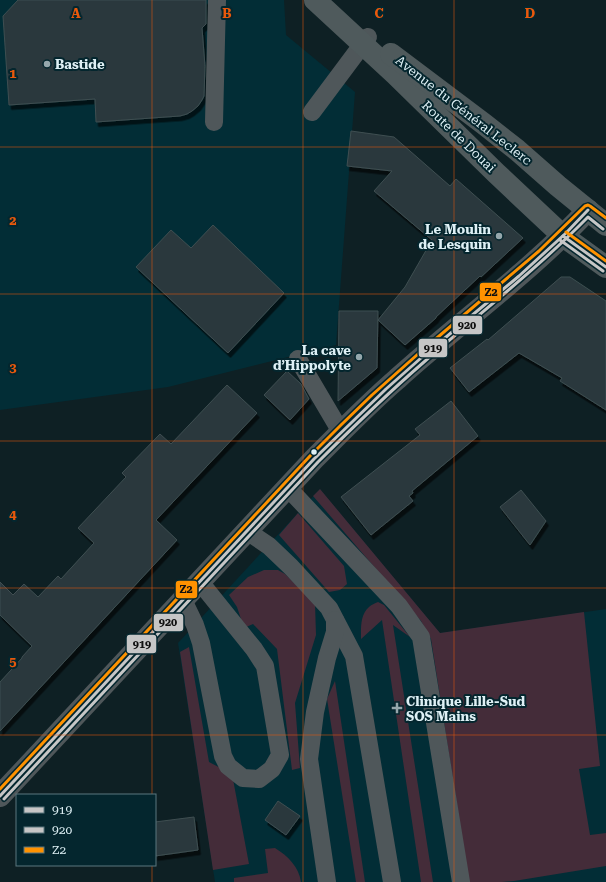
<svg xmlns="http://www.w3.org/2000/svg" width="606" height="882" viewBox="0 0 606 882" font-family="'Roboto Serif',serif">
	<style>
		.built { fill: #022d36 }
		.green { fill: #442c39 }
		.building { fill: #29393d; stroke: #3f4e51; filter: url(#shadow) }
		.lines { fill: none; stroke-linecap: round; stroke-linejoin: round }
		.service { stroke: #4f575a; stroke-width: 18 }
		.tertiary { stroke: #4f575a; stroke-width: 22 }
		.secondary { stroke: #4f5a5c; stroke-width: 22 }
		.bus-1-casing { stroke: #04262e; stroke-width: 6 }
		.bus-2-casing { stroke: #04262e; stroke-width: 6 }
		.bus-3-casing { stroke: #04262e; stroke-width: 6 }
		.bus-1 { stroke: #c6c6c6; stroke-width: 3 }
		.bus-2 { stroke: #c6c6c6; stroke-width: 3 }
		.bus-3 { stroke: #ff9200; stroke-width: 3 }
		.grid { fill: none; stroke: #e8590c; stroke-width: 1; stroke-opacity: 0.55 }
		.poi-dot { fill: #95a7ac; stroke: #04262e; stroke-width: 1.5 }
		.bus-dot { fill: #def0f5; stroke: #04262e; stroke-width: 1.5 }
		.labels { text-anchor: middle; stroke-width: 4; stroke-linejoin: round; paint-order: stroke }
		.poi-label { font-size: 13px; font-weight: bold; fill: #def0f5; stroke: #04262e; text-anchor: start }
		.street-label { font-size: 13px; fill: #def0f5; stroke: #04262e }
		.grid-label { font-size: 13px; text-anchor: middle; font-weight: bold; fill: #e8590c; stroke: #04262e; stroke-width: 4; stroke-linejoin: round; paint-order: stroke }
		.line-badge { stroke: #04262e; stroke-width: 1.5 }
		.pale-badge-label { font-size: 11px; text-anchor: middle; font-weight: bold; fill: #111 }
	</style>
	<defs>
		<filter id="shadow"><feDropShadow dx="2.5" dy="4.5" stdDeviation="0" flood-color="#0009"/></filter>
	</defs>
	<rect width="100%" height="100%" fill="#0e2024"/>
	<g class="built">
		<polygon points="0,0 284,0 286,35 355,92 336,345 168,387 0,410"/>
		<polygon points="320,489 440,633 606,609 606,882 215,882 178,643"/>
	</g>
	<g class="green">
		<polygon points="320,489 440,633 584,612 600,766 579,769 590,835 606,833 606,866 514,881 502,882 469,882 431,639 421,621 313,496"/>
		<polygon points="298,513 344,566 347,584 340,590 329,592 279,535"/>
		<polygon points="264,570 278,570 285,574 315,603 316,635 295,703 300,768 292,770 277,649 253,624 244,628 237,607 229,595 248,577"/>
		<path d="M378,602L384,605L410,637L393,625L433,882H421L382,620L361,639C361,628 360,615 369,607C371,605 375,603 378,602Z"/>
		<polygon points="189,647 209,762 232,774 249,864 213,870 180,652"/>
		<polygon points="335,681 365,882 356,882 327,699"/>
		<path d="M275,848C288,856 299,867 301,882H234V878L268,873L265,849Z"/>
	</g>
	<g class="building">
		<polygon points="18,0 206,0 206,24 202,28 205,66 204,96 202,100 198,106 192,111 187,114 180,116 96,122 95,99 9,105 3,16"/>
		<polygon points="351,131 394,137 450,186 456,179 523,238 481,277 480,276 436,317 436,318 405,345 378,320 405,287 432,240 374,191 392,171 347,166"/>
		<polygon points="213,225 284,293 228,353 136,267 171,230 191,248"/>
		<polygon points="561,277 570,277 606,301 606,410 560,381 562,378 519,353 469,392 450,368 487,339 488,340"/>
		<polygon points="339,311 378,311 377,368 338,401"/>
		<polygon points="287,371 301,384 309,399 290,420 264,395"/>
		<polygon points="227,385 257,413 156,520 177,540 0,731 0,682 22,658 22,657 32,646 0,615 0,582 13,595 24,584 38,597 58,576 61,579 94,543 78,528 126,477 122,473 160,434 171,444"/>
		<polygon points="451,401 478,436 412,491 413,493 409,496 413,501 371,535 341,497 420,435 415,429"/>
		<polygon points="521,490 546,521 530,545 500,507"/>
		<polygon points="278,801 300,816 286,835 265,820"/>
		<polygon points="194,817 198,850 155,856 155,822"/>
	</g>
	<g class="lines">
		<g class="service">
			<polyline points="312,112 368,37"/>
			<polyline points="214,122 217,0"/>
			<polyline points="298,359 341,432"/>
			<polyline points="288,488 399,606 421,637 461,882"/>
			<polyline points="247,531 269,546 291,567 329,608 354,656 392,882"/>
			<polyline points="183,600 195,625 201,643 223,756 228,766 243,778 259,779 272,769 280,755 265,666 254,649 200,582"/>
			<polyline points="327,882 309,759 315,712 327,658 335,632 335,620"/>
		</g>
		<path class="tertiary" d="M0,796L314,459C341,432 368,404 397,379C460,322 530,272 588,210"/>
		<g class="secondary">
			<polyline points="315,0 395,74 496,173 563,236 606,267"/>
			<polyline points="391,54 484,124 517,150 558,186 606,225"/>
		</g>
		<defs>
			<g id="bus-1">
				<polyline points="563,236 606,267"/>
				<polyline points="0,796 314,459 386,389 421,358 519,276 566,233 588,210"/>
			</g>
			<g id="bus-2">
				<polyline points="560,240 603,271"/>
				<path d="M4,799L318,462C352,428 387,394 424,362C479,314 537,269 588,217L603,229"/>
			</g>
			<g id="bus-3">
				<polyline points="566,232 606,261"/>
				<polyline points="0,789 310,456 341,425 372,395 418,354 539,251 585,206 588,205 590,206 606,218"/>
			</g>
		</defs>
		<use href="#bus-1" class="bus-1-casing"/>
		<use href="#bus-2" class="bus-2-casing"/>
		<use href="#bus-3" class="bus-3-casing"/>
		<use href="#bus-1" class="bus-1"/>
		<use href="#bus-2" class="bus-2"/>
		<use href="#bus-3" class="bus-3"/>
	</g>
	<path class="grid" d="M152,0V795M303,0V882M454,0V882M0,147H606M0,294H606M0,441H606M0,588H606M0,735H606M152,865V882"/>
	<g class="poi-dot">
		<circle cx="47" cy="64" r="4"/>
		<circle cx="499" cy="236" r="4"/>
		<circle cx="359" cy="357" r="4"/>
		<path d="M395 702h4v4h4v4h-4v4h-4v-4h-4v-4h4z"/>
	</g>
	<circle class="bus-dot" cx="314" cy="452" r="3.5"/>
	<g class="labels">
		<g class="poi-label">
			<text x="55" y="69">Bastide</text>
			<text x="491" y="234" text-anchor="end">Le Moulin<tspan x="491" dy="15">de Lesquin</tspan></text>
			<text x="351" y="355" text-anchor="end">La cave<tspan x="351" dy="15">d’Hippolyte</tspan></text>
			<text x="406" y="706">Clinique Lille-Sud<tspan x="406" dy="15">SOS Mains</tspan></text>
		</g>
		<g class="street-label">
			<text transform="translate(464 110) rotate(38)" y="5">Avenue du Général Leclerc</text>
			<text transform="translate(459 136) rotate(44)" y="5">Route de Douai</text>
		</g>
	</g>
	<g class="grid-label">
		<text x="76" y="18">A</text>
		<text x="227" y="18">B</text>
		<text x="379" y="18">C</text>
		<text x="530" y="18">D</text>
		<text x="13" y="78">1</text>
		<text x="13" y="225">2</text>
		<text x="13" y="372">3</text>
		<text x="13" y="519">4</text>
		<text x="13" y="666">5</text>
	</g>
	<g class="line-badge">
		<rect x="479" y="282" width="23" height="20" rx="4" fill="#ff9200"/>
		<rect x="452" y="315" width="31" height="20" rx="4" fill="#c6c6c6"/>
		<rect x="418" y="338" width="30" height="20" rx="4" fill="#c6c6c6"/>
		<rect x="175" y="580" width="23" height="19" rx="4" fill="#ff9200"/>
		<rect x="153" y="613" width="31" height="19" rx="4" fill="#c6c6c6"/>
		<rect x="126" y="634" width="31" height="20" rx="4" fill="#c6c6c6"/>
	</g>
	<g class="pale-badge-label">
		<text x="491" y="296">Z2</text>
		<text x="467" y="329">920</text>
		<text x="433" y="352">919</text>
		<text x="186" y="593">Z2</text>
		<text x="168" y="626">920</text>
		<text x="142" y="648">919</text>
	</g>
	<rect x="16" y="794" width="140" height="72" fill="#04262e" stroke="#5b777e"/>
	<rect x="24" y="807" width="20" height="6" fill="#c6c6c6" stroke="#5b777e"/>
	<text x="52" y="814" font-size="12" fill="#def0f5">919</text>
	<rect x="24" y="827" width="20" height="6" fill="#c6c6c6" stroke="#5b777e"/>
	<text x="52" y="834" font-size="12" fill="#def0f5">920</text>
	<rect x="24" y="847" width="20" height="6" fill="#ff9200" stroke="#5b777e"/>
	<text x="52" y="854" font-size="12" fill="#def0f5">Z2</text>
</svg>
